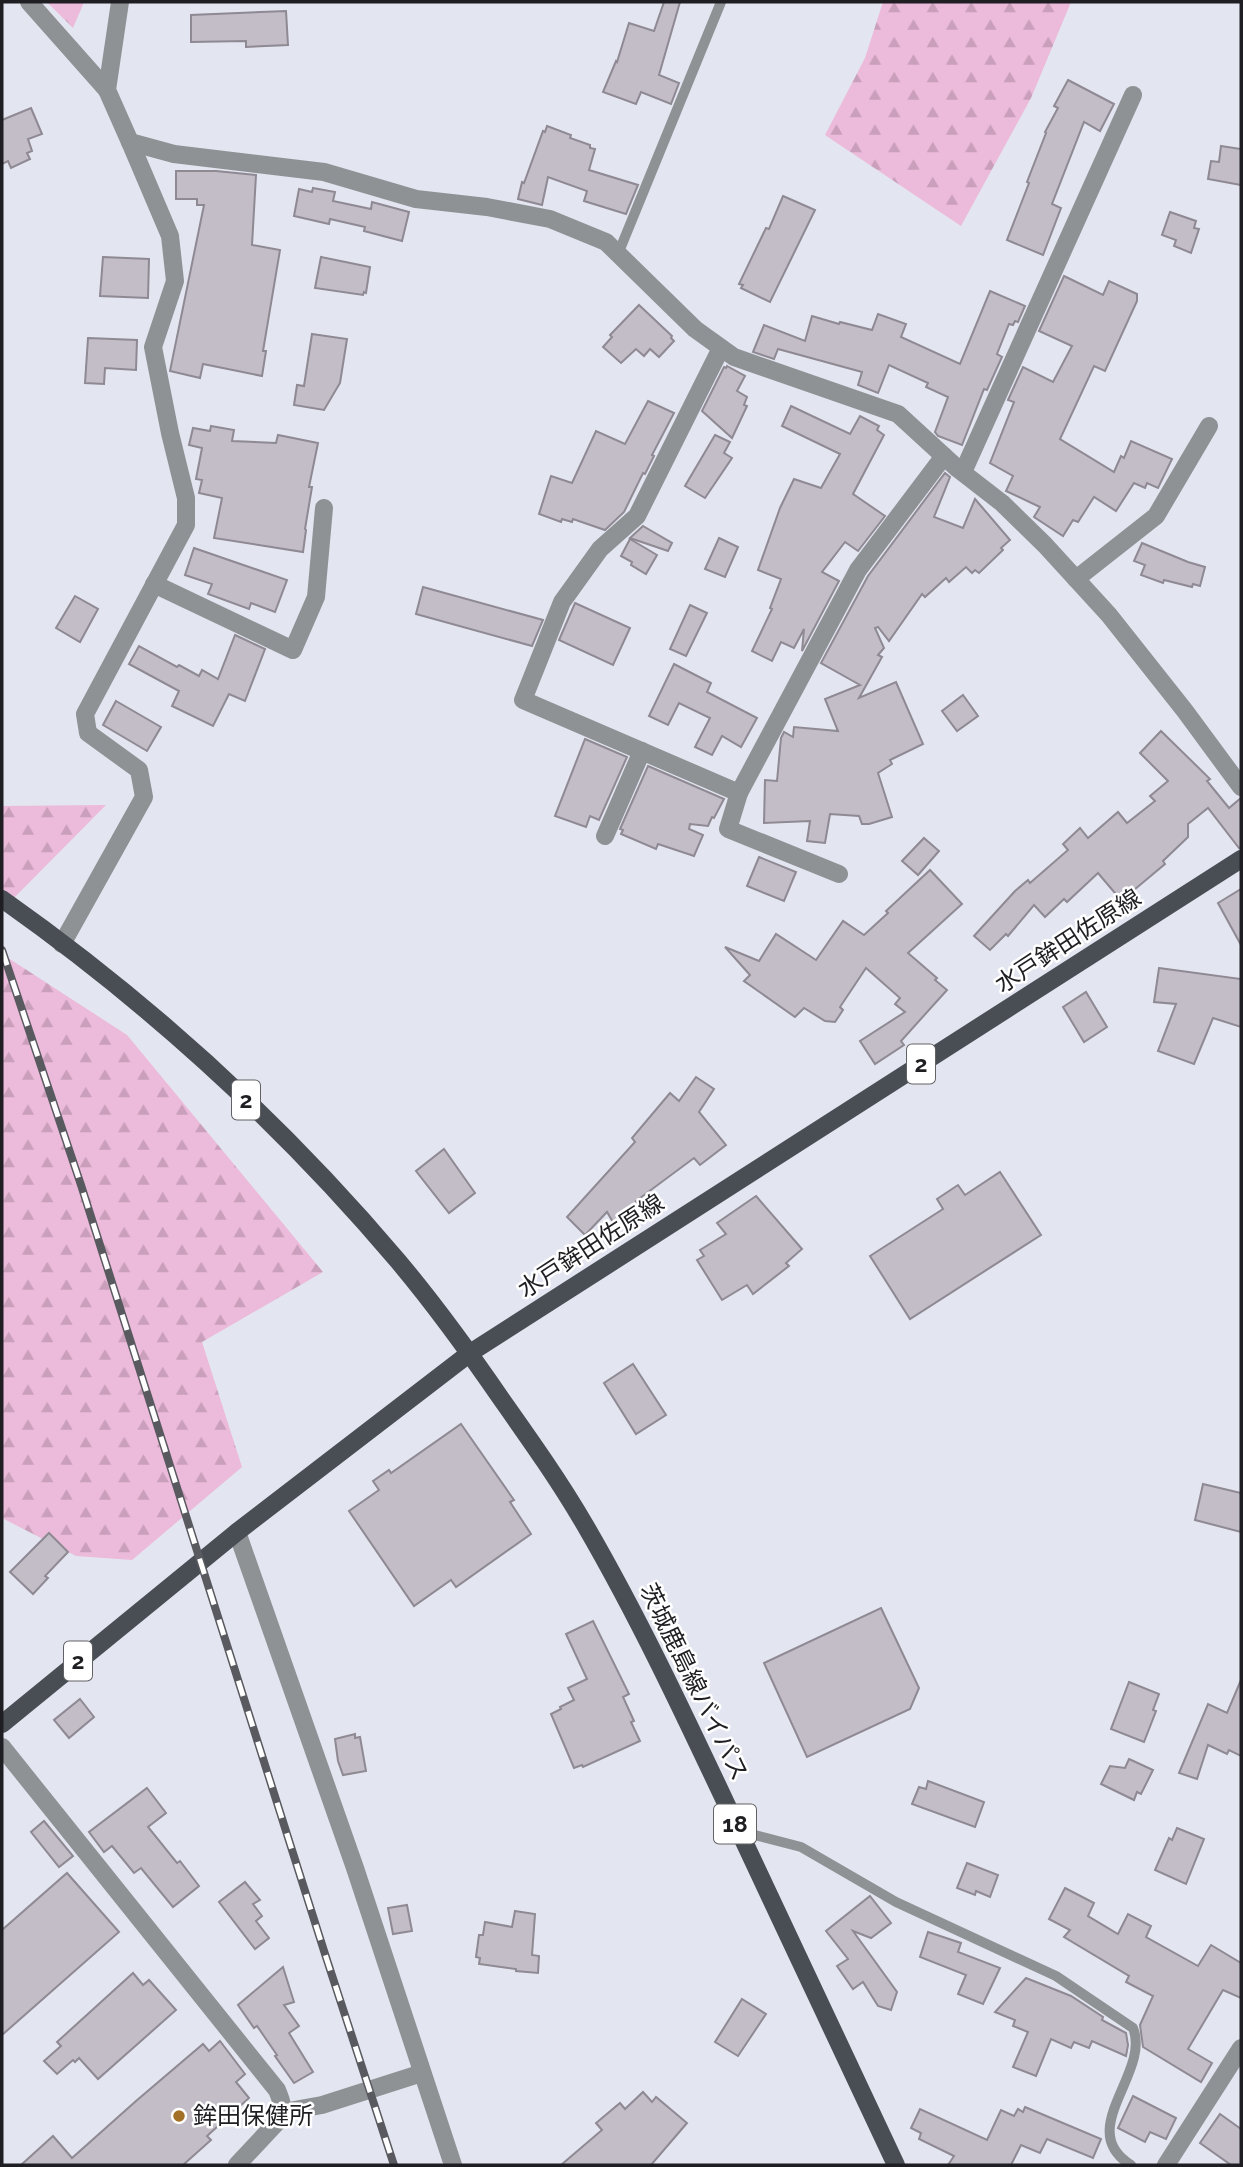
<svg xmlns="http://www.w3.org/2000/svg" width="1243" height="2167" viewBox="0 0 1243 2167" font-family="Raleway,'Noto Sans JP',sans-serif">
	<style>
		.forest { fill: url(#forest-firs) }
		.building { fill: #c2bdc7; stroke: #8e8992; stroke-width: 2 }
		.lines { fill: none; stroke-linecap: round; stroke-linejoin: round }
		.service { stroke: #8e9295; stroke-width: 10 }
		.minor { stroke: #8e9295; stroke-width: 18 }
		.tertiary { stroke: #8e9295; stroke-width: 18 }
		.primary { stroke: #484e54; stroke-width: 18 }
		.rail-casing { stroke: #595a60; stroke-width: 8 }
		.rail { stroke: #fff; stroke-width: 5; stroke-dasharray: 16; stroke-linecap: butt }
		.poi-dot { fill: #a37027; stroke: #fff; stroke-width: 2.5 }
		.labels { text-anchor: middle; stroke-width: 5; stroke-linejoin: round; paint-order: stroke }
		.shield { fill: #fff; stroke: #626265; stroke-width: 2 }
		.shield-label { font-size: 23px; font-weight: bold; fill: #1f1f23 }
		.street-label { font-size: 24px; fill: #1f1f23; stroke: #fff }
		.poi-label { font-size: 24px; fill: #1f1f23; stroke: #fff; text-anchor: start }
	</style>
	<defs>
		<pattern id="forest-firs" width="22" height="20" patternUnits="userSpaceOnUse" patternTransform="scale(1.75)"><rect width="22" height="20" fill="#ecbada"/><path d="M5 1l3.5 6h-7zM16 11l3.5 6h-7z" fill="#ca9fbb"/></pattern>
	</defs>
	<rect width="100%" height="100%" fill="#e3e5f0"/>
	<g class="forest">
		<polygon points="47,2 84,2 73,28"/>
		<polygon points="883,2 1071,2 1031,98 961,226 825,135 865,58"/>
		<polygon points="106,805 2,910 2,806"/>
		<polygon points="2,954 127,1035 323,1272 202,1342 242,1467 132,1560 76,1556 2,1518"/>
	</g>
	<g class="building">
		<polygon points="664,2 680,2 659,75 679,83 671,104 641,92 636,104 603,92 616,61 617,62 629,23 654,31"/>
		<polygon points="286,11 288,45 246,47 246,41 191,42 191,15"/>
		<polygon points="1068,80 1114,104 1100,131 1084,122 1052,204 1061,208 1043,255 1007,240 1029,183 1027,182 1046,133 1045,132 1058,108 1054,106"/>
		<polygon points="31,108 42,134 28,139 32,151 27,153 30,159 11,168 8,161 2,164 2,120"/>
		<polygon points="547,126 571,135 570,138 590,145 590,148 595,149 589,170 638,185 626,214 584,201 587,191 548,177 542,205 518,199 522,182 524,183 543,131 545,132"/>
		<polygon points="1221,146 1241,149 1241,185 1208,179 1211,161 1219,162"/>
		<polygon points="176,171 216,171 256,175 252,245 280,250 263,351 266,351 262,376 203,364 200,378 170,371 204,205 197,205 197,199 176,199"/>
		<polygon points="313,188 335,192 333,201 371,209 372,202 409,212 402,241 364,231 365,227 330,219 329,224 294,216 299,189 312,192"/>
		<polygon points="783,196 815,210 770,302 741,288 743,285 739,284 766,228 769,229"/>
		<polygon points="1170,212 1196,221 1194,228 1199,229 1191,253 1174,246 1176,240 1162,235"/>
		<polygon points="103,257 149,259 148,298 100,296"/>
		<polygon points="321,257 370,267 366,293 364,292 363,295 315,288"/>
		<polygon points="1064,276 1103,295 1109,281 1137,294 1137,301 1105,371 1094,366 1060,439 1114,472 1121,456 1124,458 1131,441 1172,459 1158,488 1147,483 1145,488 1134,483 1116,511 1094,497 1078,522 1073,520 1063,536 1034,517 1040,507 1006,491 1013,476 990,463 1014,402 1008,400 1023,367 1053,382 1072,346 1039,331"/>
		<polygon points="990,291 1025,306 1018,322 1015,321 1013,325 1009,324 997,354 1002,357 987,390 984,389 962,445 938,436 935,432 948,397 926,387 928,383 889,365 878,393 858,385 862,372 778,349 774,359 753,352 764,325 805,341 812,316 839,324 840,322 872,330 878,314 906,324 901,337 960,364"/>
		<polygon points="639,305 672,336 671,338 674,341 659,357 650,349 644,356 636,349 621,363 603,347 612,337 610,335"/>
		<polygon points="312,334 347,339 340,383 324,410 294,405 297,385 304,386"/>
		<polygon points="88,338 137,340 136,370 105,368 104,384 85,383"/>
		<polygon points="727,366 745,376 737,391 747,397 744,405 747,406 732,438 702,411 724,367 726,368"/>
		<polygon points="648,401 674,413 652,455 654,456 645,474 643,473 624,512 605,530 573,519 572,522 562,519 561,522 539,514 551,476 572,483 596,431 625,444"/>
		<polygon points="791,406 850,434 860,416 879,426 877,430 884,435 853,494 885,516 858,551 845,542 822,572 839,581 802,651 804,629 794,648 781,642 772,661 752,651 772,609 770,608 781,579 758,570 780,508 794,479 821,488 840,454 782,426"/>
		<polygon points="211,426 234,430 232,441 276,443 278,435 318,443 309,487 312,487 305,529 306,530 303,552 214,538 222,498 199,493 202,480 196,479 202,448 189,445 193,428 210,431"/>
		<polygon points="715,435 730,442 724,453 732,458 705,498 685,486"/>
		<polygon points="945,473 950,477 934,517 963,528 975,499 1010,540 1001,548 1003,550 979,573 975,570 972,573 966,567 949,582 946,578 925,597 922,594 889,641 878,627 875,628 884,648 878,655 882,657 859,698 896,682 923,744 890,760 892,764 878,773 892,817 869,824 862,824 859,816 830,814 825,843 807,841 810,821 764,823 765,780 777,781 781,738 784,732 793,737 794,727 838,731 825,699 860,685 821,663 868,576"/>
		<polygon points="643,526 672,543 668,551 630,538"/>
		<polygon points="719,538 738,547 725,577 705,569"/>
		<polygon points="630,539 657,555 646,574 631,565 632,562 621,556"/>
		<polygon points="1142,543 1188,562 1205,567 1200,586 1193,584 1192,587 1164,580 1163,583 1141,575 1145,565 1134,561"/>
		<polygon points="194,548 287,580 275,612 251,603 249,609 208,594 212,584 185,575"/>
		<polygon points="423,587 543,620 532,646 416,614"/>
		<polygon points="75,596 98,609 80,642 56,628"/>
		<polygon points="575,603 630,628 613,665 559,640"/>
		<polygon points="690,605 707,613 686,656 670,649"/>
		<polygon points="235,635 265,649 245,701 229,694 213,726 172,706 179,691 129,664 139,646 177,667 179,665 199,676 202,670 218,679"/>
		<polygon points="674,664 711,683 707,692 757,718 741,747 722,736 712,755 695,747 710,718 679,703 668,725 649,716"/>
		<polygon points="963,695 978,716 957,731 942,711"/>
		<polygon points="116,701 161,727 147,751 103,725"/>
		<polygon points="1161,731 1210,779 1207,781 1229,808 1241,798 1241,848 1239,848 1208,808 1188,824 1188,837 1163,861 1165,864 1128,895 1126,893 1120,899 1098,873 1067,902 1064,899 1045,917 1034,905 1008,936 1006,934 990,950 974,936 1015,891 1028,880 1030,883 1068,850 1063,844 1080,828 1088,838 1118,812 1127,823 1155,801 1150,796 1168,781 1140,753"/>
		<polygon points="585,739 627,757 599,820 590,816 586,827 555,816"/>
		<polygon points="648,766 724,799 714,818 712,817 708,826 690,824 689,829 703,835 694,856 658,844 656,849 621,834 623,830 620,829"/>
		<polygon points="924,838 939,851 918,875 902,861"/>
		<polygon points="759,857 796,872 784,901 747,886"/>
		<polygon points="930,870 962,904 908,953 937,978 935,980 947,990 901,1041 904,1045 875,1064 860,1041 905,1012 895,1004 900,998 866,968 840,1007 843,1010 835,1022 825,1021 804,1008 795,1017 744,981 750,975 725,947 759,961 776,934 816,960 843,921 864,935 888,913 886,911"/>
		<polygon points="1241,889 1241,945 1218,903"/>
		<polygon points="1159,968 1241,979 1241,1027 1213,1018 1194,1064 1158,1051 1176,1004 1154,1002"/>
		<polygon points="1086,992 1107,1027 1084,1042 1063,1007"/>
		<polygon points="696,1077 714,1089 699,1112 726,1145 700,1165 694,1158 636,1201 637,1202 633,1205 635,1208 613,1222 607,1212 585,1235 567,1217 635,1142 632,1138 670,1093 679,1101"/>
		<polygon points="444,1149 475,1193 449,1213 416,1171"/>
		<polygon points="1000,1172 1041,1235 910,1319 870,1256 943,1209 937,1199 958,1185 965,1195"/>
		<polygon points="756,1196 802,1249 786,1263 789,1266 753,1294 747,1285 722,1300 697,1260 704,1256 700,1250 726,1234 717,1223"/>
		<polygon points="633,1364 666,1415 636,1434 604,1383"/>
		<polygon points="461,1424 514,1500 510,1502 531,1534 456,1587 451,1580 414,1606 349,1511 379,1490 373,1481 389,1470 391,1473"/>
		<polygon points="1203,1484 1241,1493 1241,1532 1195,1520"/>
		<polygon points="49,1533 68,1552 45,1576 48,1578 33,1594 10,1572"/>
		<polygon points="881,1608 919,1688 910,1709 807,1757 764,1663"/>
		<polygon points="593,1621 629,1694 623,1697 634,1721 631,1722 640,1741 583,1767 582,1765 574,1768 551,1714 561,1709 560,1707 574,1700 568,1688 587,1679 566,1634"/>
		<polygon points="1241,1680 1241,1756 1229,1750 1227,1754 1208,1745 1197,1779 1179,1773 1208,1704 1227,1713"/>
		<polygon points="1129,1682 1159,1694 1153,1710 1156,1711 1144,1742 1111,1729"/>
		<polygon points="80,1699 94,1717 69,1738 54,1720"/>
		<polygon points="355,1734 355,1738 360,1737 366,1771 343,1775 338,1761 335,1739"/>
		<polygon points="1129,1759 1153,1770 1141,1794 1137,1792 1134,1800 1101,1784 1110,1766 1125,1768"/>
		<polygon points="928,1781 984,1802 975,1827 912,1804 919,1787 926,1789"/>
		<polygon points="147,1788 166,1813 148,1827 177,1863 180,1861 199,1886 173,1907 141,1868 134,1873 112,1846 104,1852 89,1832"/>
		<polygon points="44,1821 73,1856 59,1867 31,1832"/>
		<polygon points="1177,1828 1204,1839 1186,1884 1155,1870 1169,1838 1172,1840"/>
		<polygon points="967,1863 998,1875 990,1897 976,1891 975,1895 957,1888"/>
		<polygon points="67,1873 119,1932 2,2035 2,1930"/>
		<polygon points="245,1882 260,1900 253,1904 262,1916 256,1921 269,1938 255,1949 219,1902"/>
		<polygon points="1065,1888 1094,1903 1088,1916 1118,1934 1128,1914 1151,1926 1146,1937 1198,1966 1211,1945 1241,1963 1241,1998 1223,1990 1188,2049 1212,2063 1201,2082 1143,2047 1140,2025 1153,1996 1126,1982 1129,1976 1064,1937 1070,1930 1049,1919"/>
		<polygon points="870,1896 891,1923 871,1938 853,1931 897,1992 891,2010 878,2006 863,1982 853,1989 837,1966 848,1959 826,1931"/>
		<polygon points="407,1905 412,1931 393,1934 388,1908"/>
		<polygon points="515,1911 535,1914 532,1955 539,1956 538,1973 516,1971 516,1969 479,1964 480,1958 476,1957 479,1935 483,1935 485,1922 512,1927"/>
		<polygon points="928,1932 961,1943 958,1952 1000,1968 983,2004 958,1994 966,1975 920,1957"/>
		<polygon points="283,1967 294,2002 284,2005 299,2026 289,2033 313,2072 294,2083 275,2056 277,2055 257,2026 254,2028 238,2005"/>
		<polygon points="133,1973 143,1985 149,1980 176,2010 98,2079 79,2058 75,2062 73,2060 57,2074 44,2061 61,2046 57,2042"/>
		<polygon points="1026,1978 1071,1996 1103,2017 1102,2020 1126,2033 1128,2045 1126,2056 1092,2041 1089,2048 1074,2042 1071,2048 1051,2039 1036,2076 1013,2067 1028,2032 1013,2026 1015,2020 995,2012"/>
		<polygon points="742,1999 766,2014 738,2056 715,2042"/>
		<polygon points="220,2041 245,2074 236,2082 249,2098 207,2136 211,2140 183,2165 21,2165 53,2136 72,2158 136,2101 203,2044 209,2051"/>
		<polygon points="643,2092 652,2102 656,2097 687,2123 651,2165 561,2165 602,2130 596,2123 620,2103 625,2109"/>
		<polygon points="1133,2096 1176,2118 1166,2139 1150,2132 1145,2142 1118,2128"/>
		<polygon points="1025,2107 1101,2139 1093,2158 1047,2139 1040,2153 1021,2145 1011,2165 948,2165 954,2156 919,2139 921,2133 911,2128 920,2109 987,2140 1001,2110 1014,2116 1018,2109 1023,2112"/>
		<polygon points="1220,2114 1241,2129 1241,2165 1231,2165 1200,2143"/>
	</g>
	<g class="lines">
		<g class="service">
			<polyline points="618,254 721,2"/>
			<path d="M739,1831L801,1847L896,1902L1056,1976L1133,2028C1151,2073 1074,2130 1131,2165"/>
		</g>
		<g class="minor">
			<polyline points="29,2 107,90"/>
			<polyline points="120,2 107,90 130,142 174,154 324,172 416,199 487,207 550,219 606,242 695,329 734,357 898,414 958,469 1002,503 1045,545 1109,615 1185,711 1241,787"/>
			<polyline points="721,348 637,516 600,549 562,602 523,700 739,793 858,570 944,456"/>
			<polyline points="963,472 1133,95"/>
			<polyline points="1076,579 1156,516 1209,426"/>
			<polyline points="154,584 293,650 316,597 324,508"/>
			<polyline points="739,793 728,829 839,874"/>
			<polyline points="605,836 642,751"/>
			<polyline points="62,944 144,797 139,770 88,733 85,714 186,525 186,498 170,433 153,347 175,281 170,236 130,142"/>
			<polyline points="237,1532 355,1868 453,2165"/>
			<path d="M2,1747L277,2090C282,2102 285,2109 278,2121L237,2165"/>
			<polyline points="283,2112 322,2105 422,2073"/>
		</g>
		<polyline class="tertiary" points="1166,2165 1241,2048"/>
		<g class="primary">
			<path d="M2,899C148,1002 282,1124 398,1261C435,1305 469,1352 502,1400C531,1441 560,1482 585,1525C646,1630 696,1740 748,1850C797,1955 847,2060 896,2165"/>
			<polyline points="2,1724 237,1532 470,1353 1241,859"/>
		</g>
		<defs>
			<polyline id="rail" points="2,950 81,1185 325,1954 394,2165"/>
		</defs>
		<use href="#rail" class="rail-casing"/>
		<use href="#rail" class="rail"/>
	</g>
	<circle class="poi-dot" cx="179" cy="2116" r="7"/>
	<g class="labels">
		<g class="shield">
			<rect x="907" y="1044.5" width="28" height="39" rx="5"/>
			<rect x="232" y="1080.5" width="28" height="39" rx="5"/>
			<rect x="64" y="1641.5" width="28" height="39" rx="5"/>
			<rect x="714" y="1804.5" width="42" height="39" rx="5"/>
		</g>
		<g class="shield-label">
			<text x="921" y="1072">2</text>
			<text x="246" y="1108">2</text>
			<text x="78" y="1669">2</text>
			<text x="735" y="1832">18</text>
		</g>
		<g class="street-label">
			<text transform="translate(1068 941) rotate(-33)" y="8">水戸鉾田佐原線</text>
			<text transform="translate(591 1246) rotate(-33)" y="8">水戸鉾田佐原線</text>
			<text transform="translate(694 1682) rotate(64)" y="8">茨城鹿島線バイパス</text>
		</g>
		<g class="poi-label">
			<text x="193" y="2124">鉾田保健所</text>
		</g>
	</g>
	<rect width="1243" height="2167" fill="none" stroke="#1f1f23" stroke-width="7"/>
</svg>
